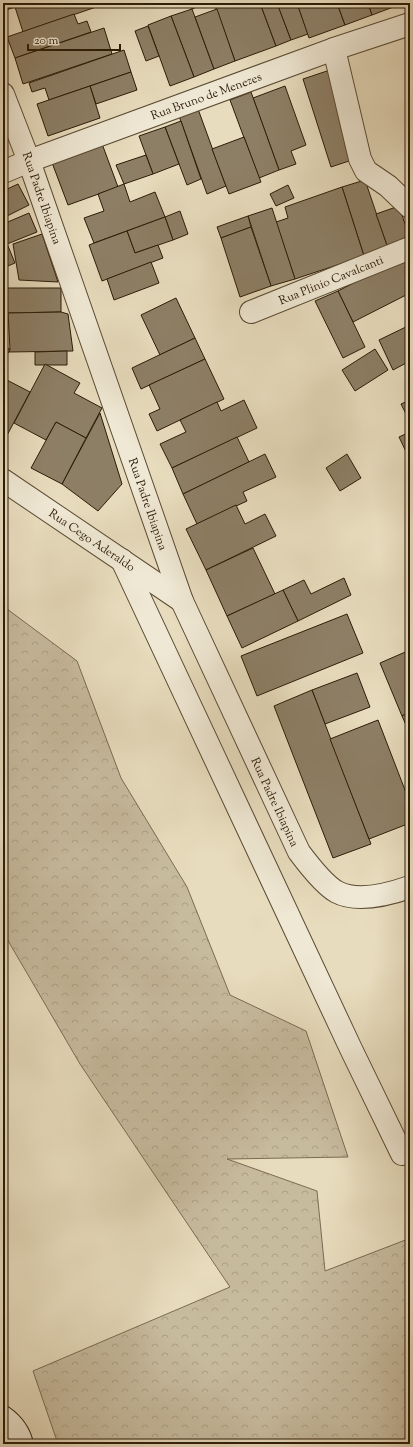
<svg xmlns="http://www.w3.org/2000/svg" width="413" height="1447" viewBox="0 0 413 1447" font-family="'Sorts Mill Goudy',serif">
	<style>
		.forest { fill: url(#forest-crowns); stroke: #7a6b52 }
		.building { fill: #8d7f66; stroke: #2c1b07 }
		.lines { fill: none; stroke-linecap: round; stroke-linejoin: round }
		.minor-casing { stroke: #5b4b34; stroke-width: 24 }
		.secondary-casing { stroke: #2c1b07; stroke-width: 24 }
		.minor { stroke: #efe8d4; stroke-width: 22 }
		.secondary { stroke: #efe8d4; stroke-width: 22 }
		.labels { text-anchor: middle; stroke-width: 3; stroke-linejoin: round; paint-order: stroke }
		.street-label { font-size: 12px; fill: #2c1b07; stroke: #efe8d4 }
	</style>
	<defs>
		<pattern id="forest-crowns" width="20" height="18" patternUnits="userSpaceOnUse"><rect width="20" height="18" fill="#c7bb9e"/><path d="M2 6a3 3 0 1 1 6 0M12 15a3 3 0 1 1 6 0" fill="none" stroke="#aba087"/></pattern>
	</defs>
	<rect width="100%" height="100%" fill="#e7dcbd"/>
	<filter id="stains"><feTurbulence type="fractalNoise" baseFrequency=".005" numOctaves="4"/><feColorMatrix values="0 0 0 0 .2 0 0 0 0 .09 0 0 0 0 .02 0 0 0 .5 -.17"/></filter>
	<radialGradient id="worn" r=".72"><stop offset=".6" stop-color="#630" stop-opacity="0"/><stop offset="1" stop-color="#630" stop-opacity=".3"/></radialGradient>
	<polygon class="forest" points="3,606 77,661 121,778 187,887 230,995 306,1031 348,1157 227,1159 317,1191 325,1271 408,1239 410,1245 410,1444 58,1444 33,1371 230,1287 80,1064 3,932"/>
	<g class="building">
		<polygon points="3,3 105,3 105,4 23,32 15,7 3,11"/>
		<polygon points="190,3 206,3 192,9"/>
		<polygon points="214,3 260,3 276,46 235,61"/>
		<polygon points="260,3 277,3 291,40 276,46"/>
		<polygon points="277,3 297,3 308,34 291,40"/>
		<polygon points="297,3 337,3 345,25 309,38"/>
		<polygon points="337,3 368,3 372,15 345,25"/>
		<polygon points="368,3 395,3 396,6 372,15"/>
		<polygon points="192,9 214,69 194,77 171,16"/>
		<polygon points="217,9 235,61 214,69 195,17"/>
		<polygon points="74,14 78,24 87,21 91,32 15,58 7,37"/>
		<polygon points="171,16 194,77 170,86 148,25"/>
		<polygon points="148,26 159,56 146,61 135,31"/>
		<polygon points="104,28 112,54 23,84 15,58"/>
		<polygon points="124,50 131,72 49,100 45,88 32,92 29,83"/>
		<polygon points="330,70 358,158 331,167 303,79"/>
		<polygon points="131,72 137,90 96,104 90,86"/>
		<polygon points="90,86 100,118 48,136 37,104"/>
		<polygon points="285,86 306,145 291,151 296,164 279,170 253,98"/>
		<polygon points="251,92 279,170 259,178 230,100"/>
		<polygon points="198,109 226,186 207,194 179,116"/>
		<polygon points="181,121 201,179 187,185 165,127"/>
		<polygon points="165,127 179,164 153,174 139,136"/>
		<polygon points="244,137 261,182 229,194 212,149"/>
		<polygon points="101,141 118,187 68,205 51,160"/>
		<polygon points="146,155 153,174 124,184 116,165"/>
		<polygon points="365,180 388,248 364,256 342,187"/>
		<polygon points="18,184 29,205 3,218 3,191"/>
		<polygon points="124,184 130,202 155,192 165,217 94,243 84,218 104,211 98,194"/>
		<polygon points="288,185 294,198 276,206 270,194"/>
		<polygon points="342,187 364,256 295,279 276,222 288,218 285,207"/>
		<polygon points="399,206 410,239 388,248 376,214"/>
		<polygon points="272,208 295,279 271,286 248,216"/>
		<polygon points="180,211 188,234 173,240 165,217"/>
		<polygon points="29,213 37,232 7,244 3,234 3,224"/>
		<polygon points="248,216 251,227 221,238 217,227"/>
		<polygon points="165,217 173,240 135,253 127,231"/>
		<polygon points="251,227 271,286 240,297 221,238"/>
		<polygon points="127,231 135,253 158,245 163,258 102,281 89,245"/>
		<polygon points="3,234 15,263 3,268"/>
		<polygon points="42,234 58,282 19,280 13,244"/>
		<polygon points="410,254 410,293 353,322 338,291"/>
		<polygon points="151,262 159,283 114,300 107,279"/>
		<polygon points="3,288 61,288 61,312 3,313"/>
		<polygon points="338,291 365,347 343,358 315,301"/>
		<polygon points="176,298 195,338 160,355 141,315"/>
		<polygon points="61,312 68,314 73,351 9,352 10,349 8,313"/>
		<polygon points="410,325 410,361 393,370 379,340"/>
		<polygon points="195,338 205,359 141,389 132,368"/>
		<polygon points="3,346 10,349 3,363"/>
		<polygon points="375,349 388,370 355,391 342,370"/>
		<polygon points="67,351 67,365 35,365 35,352"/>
		<polygon points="205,359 224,399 157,431 149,414 160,409 149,385"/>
		<polygon points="45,364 80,383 74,393 102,408 86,438 56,422 46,440 14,423"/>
		<polygon points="3,378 30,392 4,441 3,440"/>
		<polygon points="244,400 257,428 172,468 160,444 186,432 180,420 217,402 221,411"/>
		<polygon points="410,400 410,422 401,404"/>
		<polygon points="100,413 122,484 98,511 62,484"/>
		<polygon points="56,422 86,438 62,484 31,468"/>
		<polygon points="410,432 410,460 399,437"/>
		<polygon points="237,437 249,462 183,494 172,468"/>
		<polygon points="265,454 276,477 243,492 247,501 197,524 183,494"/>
		<polygon points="347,454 361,478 340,491 326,468"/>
		<polygon points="236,505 245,524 265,514 276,536 206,570 186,529"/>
		<polygon points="253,548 275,594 227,616 206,570"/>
		<polygon points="344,578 351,595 298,621 283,590 304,580 311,594"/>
		<polygon points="283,590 298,621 242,648 227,616"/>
		<polygon points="347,614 363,653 257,696 241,656"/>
		<polygon points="410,650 410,712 402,716 380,663"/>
		<polygon points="357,673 370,707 325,724 312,690"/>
		<polygon points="312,690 371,844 333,858 274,706"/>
		<polygon points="410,712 410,734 402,716"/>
		<polygon points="378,720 410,803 410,823 369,839 330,739"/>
	</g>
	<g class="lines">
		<defs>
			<g id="minor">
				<polyline points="334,49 360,159 366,171 388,186 410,207"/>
				<path d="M3,94L29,161L182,601L299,852C308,864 324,885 337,892C358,903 390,894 410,887"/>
				<polyline points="3,172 29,161 334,49 410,24"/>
				<polyline points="251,312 410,248"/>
				<polyline points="3,480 182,601"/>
				<polyline points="122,560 351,1049 402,1154"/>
			</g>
			<path id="secondary" d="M3,1417C13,1424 19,1432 22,1444"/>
		</defs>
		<use href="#minor" class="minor-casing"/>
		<use href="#secondary" class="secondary-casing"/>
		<use href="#minor" class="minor"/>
		<use href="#secondary" class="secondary"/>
	</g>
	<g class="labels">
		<g class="street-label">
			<text transform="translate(206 96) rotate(-20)" y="4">Rua Bruno de Menezes</text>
			<text transform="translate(42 198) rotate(71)" y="4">Rua Padre Ibiapina</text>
			<text transform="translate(331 280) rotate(-22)" y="4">Rua Plinio Cavalcanti</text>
			<text transform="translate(148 504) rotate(71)" y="4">Rua Padre Ibiapina</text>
			<text transform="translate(92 540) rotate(34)" y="4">Rua Cego Aderaldo</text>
			<text transform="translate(275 802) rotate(65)" y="4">Rua Padre Ibiapina</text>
		</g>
	</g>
	<rect width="413" height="1447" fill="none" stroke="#e7dcbd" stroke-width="16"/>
	<rect x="4" y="4" width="405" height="1439" fill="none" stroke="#2c1b07" stroke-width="2"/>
	<rect x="8" y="8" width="397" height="1431" fill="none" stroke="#2c1b07"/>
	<path d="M28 44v6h92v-6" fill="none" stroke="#2c1b07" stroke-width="2"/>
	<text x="34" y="44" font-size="12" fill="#2c1b07" stroke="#efe8d4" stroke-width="3" paint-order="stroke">20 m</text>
	<rect width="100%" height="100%" filter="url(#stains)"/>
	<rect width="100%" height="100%" fill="url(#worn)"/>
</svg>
